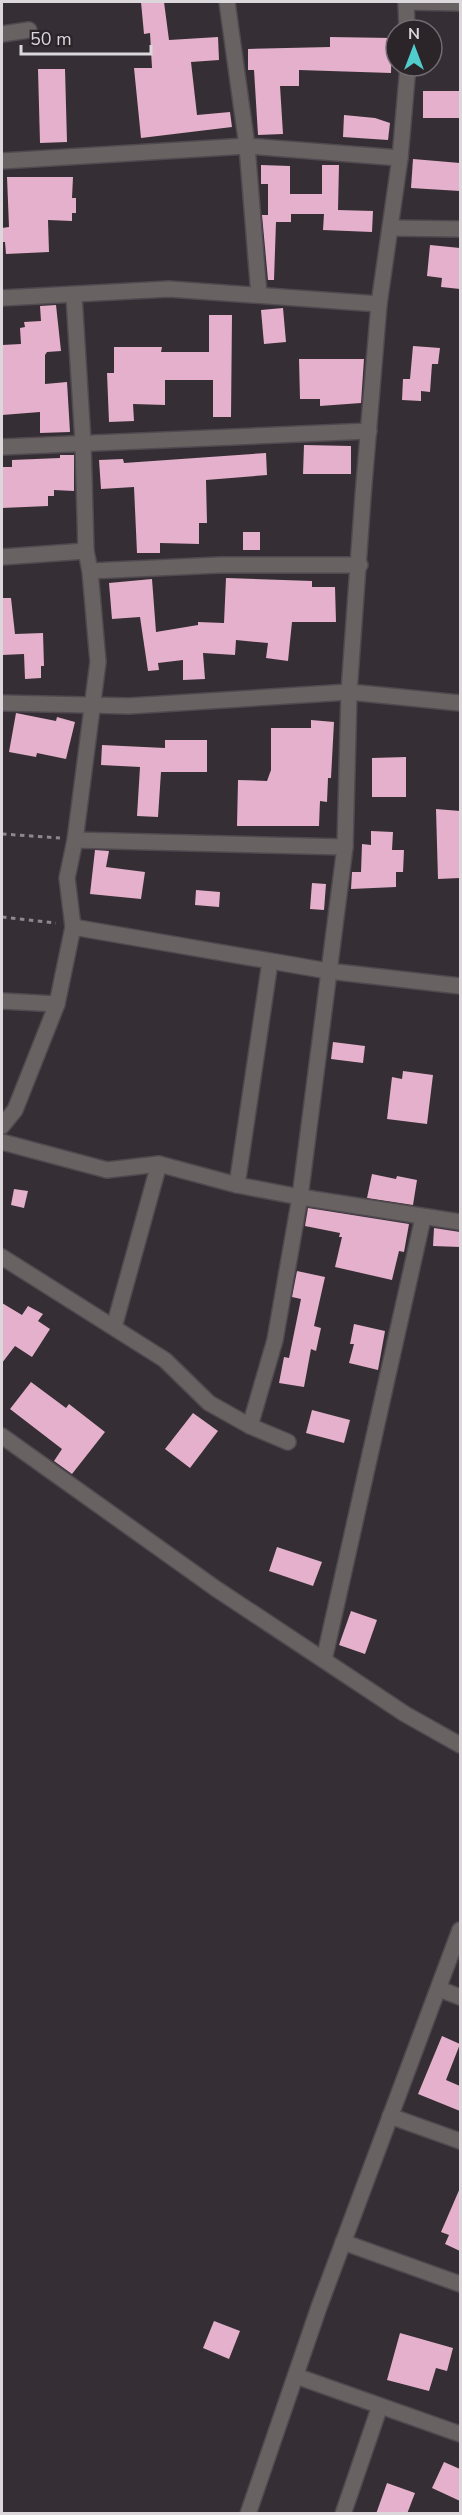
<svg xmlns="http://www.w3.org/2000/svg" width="462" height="2515" viewBox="0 0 462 2515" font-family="'Nunito Sans',sans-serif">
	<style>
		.building { fill: #e4b0cb }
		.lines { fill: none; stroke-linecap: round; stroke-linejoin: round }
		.minor-casing { stroke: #50494f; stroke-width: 18 }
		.tertiary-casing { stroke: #50494f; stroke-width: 18 }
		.path { stroke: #8d888d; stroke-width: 3; stroke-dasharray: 4.5 4.5; stroke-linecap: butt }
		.minor { stroke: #686362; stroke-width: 15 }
		.tertiary { stroke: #686362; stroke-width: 15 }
	</style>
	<rect width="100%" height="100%" fill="#352e34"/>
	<g class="building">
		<polygon points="141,2 164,2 169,40 218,37 219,60 191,62 197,115 230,112 232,127 141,138 134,68 152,68 150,33 144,34"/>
		<polygon points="330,37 392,38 391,73 299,70 299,86 280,86 283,134 258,135 254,70 248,70 248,49 330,47"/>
		<polygon points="38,69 65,69 67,142 40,143"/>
		<rect x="423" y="91" width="37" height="27"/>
		<polygon points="344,115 375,118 390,123 388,140 343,137"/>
		<polygon points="413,159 460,163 460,191 411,188"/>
		<polygon points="261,165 290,166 290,194 322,194 322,165 339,165 338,210 373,211 372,232 323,230 324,214 291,214 291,222 276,222 274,280 268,280 262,215 268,215 268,184 261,184"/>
		<polygon points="7,177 73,177 72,198 76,198 76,213 72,213 72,221 48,220 49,252 6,254 5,242 2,242 2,228 9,227"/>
		<polygon points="430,245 460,248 460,289 441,287 442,278 427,276"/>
		<polygon points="56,305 61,351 47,352 45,355 45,384 67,382 70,432 40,433 40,412 2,415 2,345 21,344 20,328 25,327 24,322 41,321 40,306"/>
		<polygon points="283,308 286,342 264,344 261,310"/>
		<polygon points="209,315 232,315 231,417 213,417 213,380 165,380 165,405 133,404 134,421 109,422 107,373 114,373 114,347 162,347 161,352 209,352"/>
		<polygon points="413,346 440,348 438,364 432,364 430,392 421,391 421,401 402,400 403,379 410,379"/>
		<polygon points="299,359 364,359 361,403 320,406 320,399 300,399"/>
		<polygon points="304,445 351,446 351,474 303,474"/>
		<polygon points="266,453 267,475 206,480 207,523 199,523 199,544 160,543 160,553 137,553 134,487 101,489 99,460 123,459 124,463"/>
		<polygon points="60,455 74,455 74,491 54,490 54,496 48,496 48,506 2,508 2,467 12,467 12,460 60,458"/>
		<rect x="243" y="532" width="17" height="18"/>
		<polygon points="226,578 312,581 312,587 335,587 336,622 292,622 288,661 266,658 268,643 236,640 235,655 203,653 205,679 183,680 183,660 158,663 159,670 148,671 140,617 112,619 109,583 152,579 156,632 198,625 198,622 224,623"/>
		<polygon points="2,598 11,598 15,634 43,633 44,666 41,666 41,678 25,679 24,654 2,655"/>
		<polygon points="16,713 56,721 57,717 75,722 66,759 37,753 36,757 9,752"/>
		<polygon points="311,720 334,722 331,778 328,778 327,802 320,801 319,826 237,826 238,780 267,781 271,770 271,728 311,728"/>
		<polygon points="165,740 207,740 207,772 161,772 158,817 137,816 140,767 101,765 102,745 165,748"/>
		<polygon points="406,757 406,797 372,797 372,758"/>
		<polygon points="436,809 460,811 460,878 438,879"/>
		<polygon points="371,831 393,832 392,850 404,850 403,872 396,872 396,887 351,889 352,872 361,872 362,844 371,845"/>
		<polygon points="95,850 109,851 106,867 145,872 141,899 90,894"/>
		<polygon points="312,883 326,884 324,910 310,909"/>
		<polygon points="196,890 220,892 219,907 195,905"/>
		<polygon points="333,1042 365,1046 363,1063 331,1059"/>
		<polygon points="403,1071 433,1075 427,1124 387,1119 392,1077 402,1079"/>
		<polygon points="372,1174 396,1179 397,1176 417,1180 413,1205 367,1198"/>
		<polygon points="14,1189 28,1191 24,1208 11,1205"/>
		<polygon points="308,1208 409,1224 404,1252 399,1251 392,1280 335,1267 342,1237 339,1237 340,1233 305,1226"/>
		<polygon points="434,1228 460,1232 460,1247 433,1246"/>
		<polygon points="297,1271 325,1277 314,1326 321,1328 316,1351 311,1349 304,1387 279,1383 284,1357 289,1358 301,1299 292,1297"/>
		<polygon points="2,1303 22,1315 28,1306 43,1314 38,1321 50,1329 32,1357 15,1346 2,1363"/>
		<polygon points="354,1324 385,1331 378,1370 349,1363 354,1344 350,1344"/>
		<polygon points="31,1382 66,1408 69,1404 105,1432 72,1474 54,1461 62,1449 10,1409"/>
		<polygon points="312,1410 350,1420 344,1443 306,1433"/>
		<polygon points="193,1413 218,1431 190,1468 165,1449"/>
		<polygon points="277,1547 322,1562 313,1586 269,1571"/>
		<polygon points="351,1611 377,1620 365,1654 339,1645"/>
		<polygon points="442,2036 460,2044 446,2080 460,2086 460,2111 418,2094"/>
		<polygon points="460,2188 460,2251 445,2244 449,2235 441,2232"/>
		<polygon points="214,2321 240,2331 229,2359 203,2348"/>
		<polygon points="400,2333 453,2348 447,2371 436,2368 429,2391 387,2380"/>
		<polygon points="444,2462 460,2469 460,2501 432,2488"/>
		<polygon points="387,2483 415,2493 407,2514 376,2514"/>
	</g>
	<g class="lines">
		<defs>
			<g id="minor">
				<polyline points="227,2 247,146 259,295"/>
				<polyline points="406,2 460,3"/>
				<polyline points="406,2 407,30"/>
				<polyline points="2,34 29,30"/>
				<polyline points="2,161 247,146 400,158"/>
				<polyline points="390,228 460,229"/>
				<polyline points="2,298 169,289 379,304"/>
				<polyline points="2,447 369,431"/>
				<polyline points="2,557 86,551"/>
				<polyline points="90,571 220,565 360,565"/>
				<polyline points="2,703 129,706 349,692 460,703"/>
				<polyline points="75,840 345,847"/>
				<polyline points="73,927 328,971 460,986"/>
				<polyline points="2,1001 57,1004"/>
				<polyline points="2,1126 15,1110 57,1004 73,927 67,878 75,840 98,662 90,571 86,551 83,442 74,296"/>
				<polyline points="2,1142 107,1170 159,1164 237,1185 300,1197 345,847 349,692 363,496 379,304 400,158 408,66"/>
				<polyline points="237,1185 270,962"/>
				<polyline points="2,1257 165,1360 209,1403 250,1426 288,1442"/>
				<polyline points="114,1327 159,1164"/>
				<polyline points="250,1426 275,1340 300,1197 460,1222"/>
				<polyline points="324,1660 423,1218"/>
				<polyline points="439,1989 460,1997"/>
				<polyline points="390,2116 460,2141"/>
				<polyline points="343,2242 460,2284"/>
				<polyline points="296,2376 460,2434"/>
				<polyline points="248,2514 319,2307 460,1930"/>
				<polyline points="343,2514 380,2406"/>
			</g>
			<polyline id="tertiary" points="2,1436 215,1588 405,1714 460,1745"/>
		</defs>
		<use href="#minor" class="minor-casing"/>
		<use href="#tertiary" class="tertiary-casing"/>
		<g class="path">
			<polyline points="2,834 60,838"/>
			<polyline points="2,917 56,923"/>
		</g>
		<use href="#minor" class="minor"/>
		<use href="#tertiary" class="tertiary"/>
	</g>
	<rect width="462" height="2515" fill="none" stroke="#dbd7db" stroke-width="6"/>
	<g transform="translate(414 48)"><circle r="28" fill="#2b252a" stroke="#716c71" stroke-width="1.5"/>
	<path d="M0-4.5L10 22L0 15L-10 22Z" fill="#52cdcd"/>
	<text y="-9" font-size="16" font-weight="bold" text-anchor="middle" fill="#dbd7db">N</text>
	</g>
	<path d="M21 45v9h130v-9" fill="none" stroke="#dbd7db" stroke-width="3"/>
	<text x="30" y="45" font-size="18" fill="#dbd7db" stroke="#2b252a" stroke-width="4.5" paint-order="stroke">50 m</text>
</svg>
